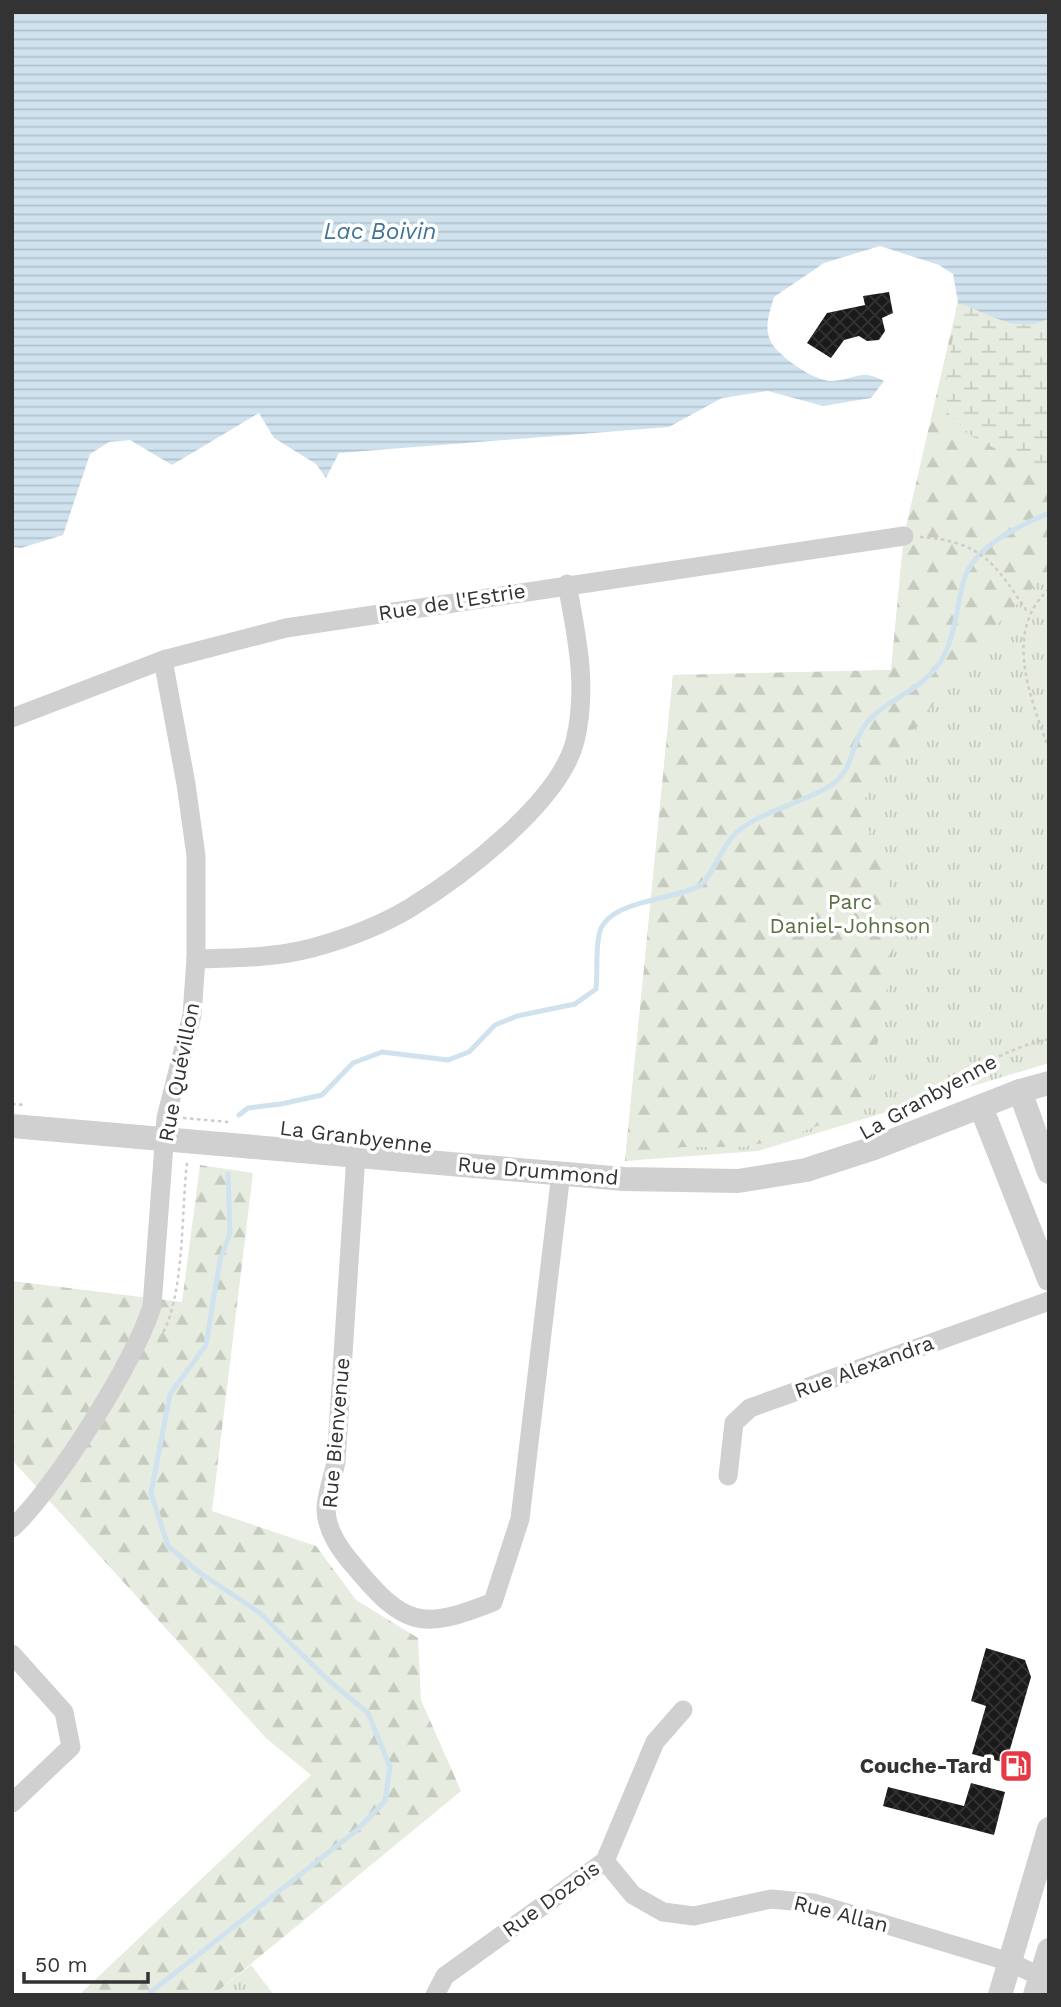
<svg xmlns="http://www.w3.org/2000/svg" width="1061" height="2007" viewBox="0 0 1061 2007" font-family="'Work Sans',sans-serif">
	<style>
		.grass { fill: url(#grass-tufts) }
		.forest { fill: url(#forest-firs) }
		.wetland { fill: url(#wetland-marsh) }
		.water { fill: url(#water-rules) }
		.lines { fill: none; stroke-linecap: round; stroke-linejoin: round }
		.stream { stroke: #cfe2ee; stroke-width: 5 }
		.building { fill: url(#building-cross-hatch) }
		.path { stroke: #cdcdcd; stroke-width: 2.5; stroke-dasharray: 3.5 3.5; stroke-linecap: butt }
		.minor { stroke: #d0d0d0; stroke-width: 19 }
		.tertiary { stroke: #d0d0d0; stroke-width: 24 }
		.labels { text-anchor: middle; stroke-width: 7; stroke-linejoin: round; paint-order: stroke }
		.street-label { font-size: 21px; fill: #333; stroke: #fff }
		.park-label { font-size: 21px; fill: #56703f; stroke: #fff }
		.poi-label { font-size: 21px; font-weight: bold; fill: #333; stroke: #fff; text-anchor: end }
		.water-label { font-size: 23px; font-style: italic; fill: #3f7597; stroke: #fff }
	</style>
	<defs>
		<pattern id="grass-tufts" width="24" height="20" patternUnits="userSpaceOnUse" patternTransform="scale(1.75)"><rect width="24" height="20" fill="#e6ecdf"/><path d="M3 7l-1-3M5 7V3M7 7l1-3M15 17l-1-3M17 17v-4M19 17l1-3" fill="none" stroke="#c6cbc0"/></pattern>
		<pattern id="forest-firs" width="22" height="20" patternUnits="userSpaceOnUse" patternTransform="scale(1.75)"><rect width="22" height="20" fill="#e6ecdf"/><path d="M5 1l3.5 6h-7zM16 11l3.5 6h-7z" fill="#c6cbc0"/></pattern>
		<pattern id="wetland-marsh" width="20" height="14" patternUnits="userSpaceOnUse" patternTransform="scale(1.75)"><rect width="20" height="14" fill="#e6ecdf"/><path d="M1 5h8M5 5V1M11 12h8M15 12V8" fill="none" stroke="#c6cbc0"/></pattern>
		<pattern id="water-rules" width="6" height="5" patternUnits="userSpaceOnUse" patternTransform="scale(1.75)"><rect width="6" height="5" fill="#cfe2ee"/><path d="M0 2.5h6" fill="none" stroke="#b2c2cd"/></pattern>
		<pattern id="building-cross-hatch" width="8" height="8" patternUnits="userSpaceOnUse" patternTransform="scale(1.75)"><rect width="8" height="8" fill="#1a1a1a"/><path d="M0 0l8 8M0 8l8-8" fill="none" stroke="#333"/></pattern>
	</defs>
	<rect width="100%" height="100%" fill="#fff"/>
	<g class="grass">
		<polygon points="958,302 1003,320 1044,321 1049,318 1049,1063 758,1151 625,1161 673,675 891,670 904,536"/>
		<polygon points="251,1965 274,1995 213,1995"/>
	</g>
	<g class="forest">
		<polygon points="958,302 1003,320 1044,321 1049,318 1049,571 991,631 876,777 859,810 885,863 895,940 870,1087 863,1109 782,1139 743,1147 682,1147 625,1161 673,675 891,670 904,536"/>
		<polygon points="200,1165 253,1173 212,1511 316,1546 356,1600 418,1638 421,1700 461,1791 213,1995 79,1995 311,1775 266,1738 12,1460 12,1281 182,1302"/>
	</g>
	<path class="wetland" d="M958,302C986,313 1021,336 1049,318V473H1042L973,437L947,412V376Z"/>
	<path class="water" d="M12,12H1049V318C1021,336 986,313 958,302L953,274L939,265L880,246L824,263L774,297C770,311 764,326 770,340C776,355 815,382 832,381C855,380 860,368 884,381L871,398L823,406L768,391L722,398L669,427L339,453L326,478L316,464L274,438L259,413L172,465L130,440L109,442L90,454L63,535L21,548L12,547Z"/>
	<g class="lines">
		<g class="stream">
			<path d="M239,1115L248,1108L281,1104L322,1095L353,1063L382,1052L448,1060L469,1052L495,1025L517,1016L575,1004L596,989C598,971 595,947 600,931C610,900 674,900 699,886C711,879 721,848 734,835C758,811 805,803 833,784C855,767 850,745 865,725C885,699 921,692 941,661C956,636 956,606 964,580C974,546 1019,526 1049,513"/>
			<polyline points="147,1995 357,1830 385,1801 390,1767 368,1713 327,1679 260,1613 200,1573 168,1546 151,1493 170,1394 206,1345 220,1260 230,1233 228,1174"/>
		</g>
	</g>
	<g class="building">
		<polygon points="889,292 893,313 882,318 885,331 879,340 867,341 859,336 844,340 831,358 807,343 827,313 865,305 863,296"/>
		<polygon points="986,1648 1025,1660 1031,1677 1006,1763 972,1754 986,1706 971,1701"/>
		<polygon points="971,1783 1005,1792 994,1835 883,1806 888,1787 964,1806"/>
	</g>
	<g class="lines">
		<g class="path">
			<path d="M920,537C983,541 996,565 1028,613"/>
			<path d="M1049,589C1002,632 1031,698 1049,750"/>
			<polyline points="12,1104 26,1105"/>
			<path d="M896,1116C930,1091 1008,1046 1049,1039"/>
			<polyline points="183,1118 229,1122"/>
			<path d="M160,1338C185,1298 181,1213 187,1163"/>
		</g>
		<g class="minor">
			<polyline points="12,718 163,660 286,628 904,536"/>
			<path d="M196,959C235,958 274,958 312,948C345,939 380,926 410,908C462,876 560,802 575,741C588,688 577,637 567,584"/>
			<path d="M356,1155L336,1462C333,1477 326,1495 326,1510C327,1532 341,1551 355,1567C404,1626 421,1631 493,1602L520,1519L561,1173"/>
			<polyline points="728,1476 734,1423 750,1408 1049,1301"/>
			<path d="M12,1528C54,1490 136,1360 152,1306L166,1118L192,1015L196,959V856L186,784L163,660"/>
			<polyline points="12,1654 64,1712 71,1747 12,1803"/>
			<polyline points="605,1861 633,1895 663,1912 694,1916 771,1899 814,1903 1010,1962 1049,1981"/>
			<polyline points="435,1995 445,1976 605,1861 655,1742 683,1710"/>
		</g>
		<g class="tertiary">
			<polyline points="1020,1091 1049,1172"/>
			<polyline points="981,1107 1049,1279"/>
			<polyline points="12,1126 624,1179 738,1181 806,1170 874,1148 1020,1091 1049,1083"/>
			<polyline points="1000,1995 1049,1829"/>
			<polyline points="1035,1995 1049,1950"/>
		</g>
	</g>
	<defs>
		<symbol id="fuel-square" viewBox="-11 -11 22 22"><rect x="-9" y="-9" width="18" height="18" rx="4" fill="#e63946" stroke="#fff"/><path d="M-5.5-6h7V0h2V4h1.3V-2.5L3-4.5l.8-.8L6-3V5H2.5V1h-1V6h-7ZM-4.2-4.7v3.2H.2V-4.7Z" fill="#fff"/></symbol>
	</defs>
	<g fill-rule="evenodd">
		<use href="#fuel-square" x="997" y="1747" width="38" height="38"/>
	</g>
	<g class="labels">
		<g class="street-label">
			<text transform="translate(452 602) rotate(-9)" y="7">Rue de l'Estrie</text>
			<text transform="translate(179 1072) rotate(-79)" y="7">Rue Quévillon</text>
			<text transform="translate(928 1097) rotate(-29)" y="7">La Granbyenne</text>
			<text transform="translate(356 1137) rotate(7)" y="7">La Granbyenne</text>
			<text transform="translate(538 1171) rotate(5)" y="7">Rue Drummond</text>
			<text transform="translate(864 1367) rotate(-20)" y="7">Rue Alexandra</text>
			<text transform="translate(336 1433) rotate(-85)" y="7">Rue Bienvenue</text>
			<text transform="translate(551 1899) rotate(-36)" y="7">Rue Dozois</text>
			<text transform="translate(841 1914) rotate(14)" y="7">Rue Allan</text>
		</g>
		<g class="park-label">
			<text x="850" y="909">Parc<tspan x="850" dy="24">Daniel-Johnson</tspan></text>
		</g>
		<g class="poi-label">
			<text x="992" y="1773">Couche-Tard</text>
		</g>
		<g class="water-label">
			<text x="380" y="239">Lac Boivin</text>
		</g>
	</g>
	<rect width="1061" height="2007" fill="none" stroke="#333333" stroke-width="28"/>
	<path d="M24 1972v10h124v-10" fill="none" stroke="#333333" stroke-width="3.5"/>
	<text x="35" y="1972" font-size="21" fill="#333333" stroke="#ffffff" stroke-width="5" paint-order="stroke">50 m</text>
</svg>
